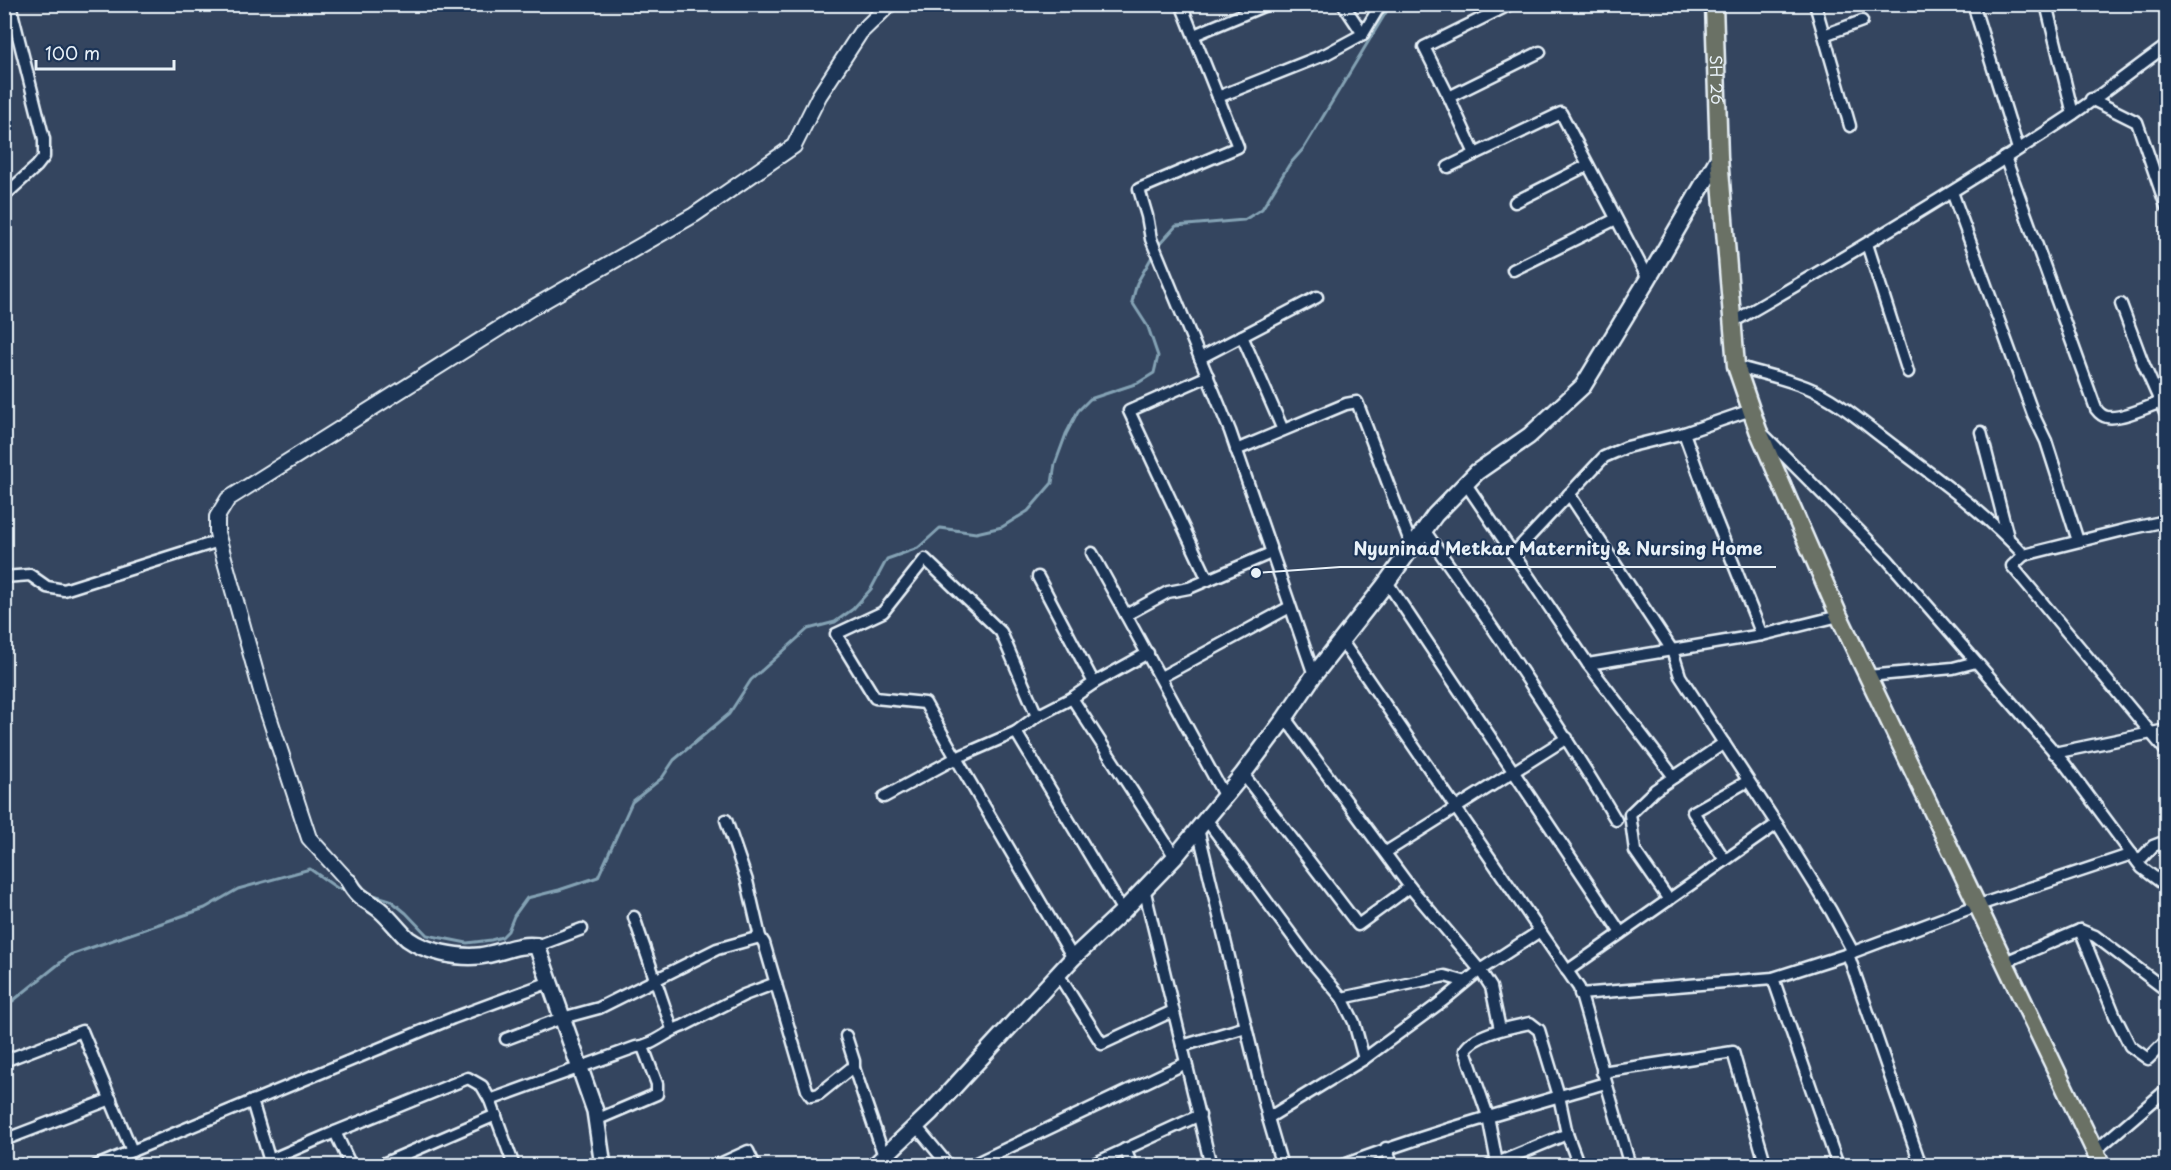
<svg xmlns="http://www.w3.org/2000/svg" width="2171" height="1170" viewBox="0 0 2171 1170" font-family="'Playpen Sans',sans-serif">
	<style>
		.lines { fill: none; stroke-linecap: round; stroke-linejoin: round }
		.stream { stroke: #84a2b4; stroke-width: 3 }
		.minor-casing { stroke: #e8f1f8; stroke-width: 15 }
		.tertiary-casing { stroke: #e8f1f8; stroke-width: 18 }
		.secondary-casing { stroke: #e8f1f8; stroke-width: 20 }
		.primary-casing { stroke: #e8f1f8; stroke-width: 21 }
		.minor { stroke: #1d3557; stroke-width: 10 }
		.tertiary { stroke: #1d3557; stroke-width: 14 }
		.secondary { stroke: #1d3557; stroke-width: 15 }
		.primary { stroke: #6b7165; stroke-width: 16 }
		.labels { text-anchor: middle; stroke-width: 4.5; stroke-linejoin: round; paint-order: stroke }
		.street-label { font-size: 16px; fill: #e8f1f8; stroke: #1d3557 }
		.leader { fill: none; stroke: #e8f1f8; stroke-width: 2 }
		.callout-dot { fill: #e8f1f8; stroke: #1d3557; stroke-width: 2 }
		.callout-label { font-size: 18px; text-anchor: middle; font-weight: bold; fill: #e8f1f8; stroke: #1d3557; stroke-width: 4.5; stroke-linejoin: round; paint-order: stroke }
	</style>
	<rect width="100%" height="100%" fill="#34455f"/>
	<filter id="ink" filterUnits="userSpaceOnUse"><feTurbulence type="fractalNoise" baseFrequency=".0167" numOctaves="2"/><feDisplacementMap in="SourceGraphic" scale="12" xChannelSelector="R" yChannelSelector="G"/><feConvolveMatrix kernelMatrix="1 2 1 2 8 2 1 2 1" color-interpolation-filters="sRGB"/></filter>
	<g filter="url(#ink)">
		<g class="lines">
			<g class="stream">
				<polyline points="1158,246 1176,226 1244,220 1262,209 1289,165 1304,148 1321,120 1391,4"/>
				<polyline points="367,893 390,900 406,913 427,935 467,943 491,940 502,937 508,931 514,916 527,898 559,890 598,877 632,802 662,778 674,760 729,714 751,680 808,629 835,622 853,609 871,589 887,559 918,548 940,528 976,533 1002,527 1028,511 1052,483 1055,464 1066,434 1078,411 1090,399 1138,383 1154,373 1158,356 1148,327 1132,302 1137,283 1153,255"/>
				<polyline points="4,1008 70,955 205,908 238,889 310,869 337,888 349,890"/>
			</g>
			<defs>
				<g id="minor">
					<polyline points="1181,4 1238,147 1139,189 1147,216 1151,239 1230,431 1314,675"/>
					<polyline points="1343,4 1363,34"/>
					<polyline points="1815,4 1850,126"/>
					<polyline points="1973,4 2018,149"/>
					<polyline points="2046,4 2073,114"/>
					<polyline points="1194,35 1268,4"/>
					<polyline points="1824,35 1862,21"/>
					<polyline points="1218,97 1326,54 1363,34 1381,4"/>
					<polyline points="1449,97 1424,47 1511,4"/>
					<polyline points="2091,99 2137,122 2166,206"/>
					<polyline points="1475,154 1449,97 1540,52"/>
					<path d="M2005,157L2096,409C2099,413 2102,416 2107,417C2121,420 2152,405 2166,400"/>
					<polyline points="1448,167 1561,113 1648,279"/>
					<polyline points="1952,192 2033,414 2046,441 2078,541"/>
					<polyline points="4,196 37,166 44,157 44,139 10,4"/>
					<polyline points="1515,202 1588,165"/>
					<polyline points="1867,244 1908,372"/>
					<polyline points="1513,270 1616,219"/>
					<polyline points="2121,304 2143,363 2166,415"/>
					<path d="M1731,323C1846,257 1960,189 2070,116C2103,94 2134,69 2166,46"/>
					<polyline points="1242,336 1283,430"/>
					<polyline points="1200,358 1317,297"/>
					<path d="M1736,366C1759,373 1784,378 1806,387C1837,399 1864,424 1890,443C1936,478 1985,512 2024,555L2124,530L2166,521"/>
					<polyline points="1208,376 1129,411 1208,580"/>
					<polyline points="1981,432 2008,537"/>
					<polyline points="1684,433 1712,510 1762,635"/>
					<polyline points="1765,436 1887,559 2064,763 2142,868 2166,886"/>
					<polyline points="1236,450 1346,404 1357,402 1412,547"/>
					<polyline points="1466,484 1588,664 1762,635 1839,616"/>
					<polyline points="1569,494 1672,650 1680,676 1782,832 1831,911 1853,952"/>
					<path d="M1424,530C1492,625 1557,720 1616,820"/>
					<polyline points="1092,553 1126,615"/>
					<polyline points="1513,554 1604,457 1627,447 1684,433 1751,410"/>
					<polyline points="2024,555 2012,566 2166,751"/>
					<polyline points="4,577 30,575 47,587 64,590 219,541"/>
					<polyline points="1038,577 1094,683"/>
					<polyline points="1387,582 1621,933"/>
					<polyline points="1341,640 1579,988 1630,1166"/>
					<polyline points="1588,664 1674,777"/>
					<polyline points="1868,676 1953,668 1976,662"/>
					<polyline points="1161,677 1290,607"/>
					<polyline points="1072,698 1175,857"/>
					<polyline points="1016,732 956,758 1073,958"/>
					<polyline points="2054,753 2166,730"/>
					<polyline points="1243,774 1358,925 1410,887"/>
					<polyline points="884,797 956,758 925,703 875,698 836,634 883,612 925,559 1001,632 1037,716"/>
					<polyline points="1225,797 1126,615 1168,592 1189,588 1271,553"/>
					<polyline points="1206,819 1310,960 1342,998 1354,1022 1364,1059"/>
					<polyline points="726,820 747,881 760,937 764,943 807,1090 811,1096 819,1094 850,1069 854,1068"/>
					<polyline points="1198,829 1268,1118 1282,1166"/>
					<polyline points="1386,852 1567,738"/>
					<polyline points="1725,860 1693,812 1748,781"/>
					<polyline points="2138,862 2153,846 2166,841"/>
					<polyline points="1144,888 1211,1166"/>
					<polyline points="1669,900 1635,851 1630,814 1655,790 1724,743"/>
					<polyline points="1123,911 1016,732 1037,716 1072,698 1094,683 1148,653"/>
					<polyline points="634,917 672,1029"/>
					<polyline points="2080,930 2115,1016 2130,1046 2148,1059 2166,1041"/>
					<polyline points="537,946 582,929"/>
					<polyline points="1848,954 1921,1166"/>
					<polyline points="2005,962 2080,930 2095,936 2166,990"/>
					<polyline points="1567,971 1777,824"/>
					<polyline points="1058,974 1102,1044 1173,1011"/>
					<polyline points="1773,978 1838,1166"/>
					<polyline points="1580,994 1773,978 1848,954 1976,906 2132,854"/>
					<polyline points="1342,998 1445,976 1463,981"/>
					<polyline points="1500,1029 1491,987 1480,970 1540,931"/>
					<polyline points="846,1036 854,1061 854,1068 884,1156"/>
					<polyline points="506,1039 562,1018 599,1008 717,949 760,937"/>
					<polyline points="1182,1046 1246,1027"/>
					<polyline points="4,1061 82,1031 132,1151 453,1018 550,982"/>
					<polyline points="1602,1072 1733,1052 1766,1166"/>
					<path d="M490,1100L636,1047C653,1046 667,1031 683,1026L744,995L776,983"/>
					<polyline points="252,1101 271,1165"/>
					<polyline points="1268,1118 1364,1059 1444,1000 1480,970 1410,887 1285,718"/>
					<polyline points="596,1120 657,1094 657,1084 643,1047"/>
					<polyline points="916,1126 949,1166"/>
					<polyline points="1567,1134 1579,1166"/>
					<polyline points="4,1140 111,1099"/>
					<polyline points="1386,1148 1393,1166"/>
					<polyline points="1125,1149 1132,1166"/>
					<polyline points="2095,1151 2166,1090"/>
					<polyline points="270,1160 335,1132"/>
					<polyline points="96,1166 132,1151"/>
					<polyline points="351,1166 335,1132 468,1078 482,1086 490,1100 514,1166"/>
					<polyline points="378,1166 496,1115"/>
					<polyline points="715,1166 748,1151 755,1166"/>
					<polyline points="970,1166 1186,1063"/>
					<polyline points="1089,1166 1200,1115"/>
					<path d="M1341,1166C1427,1133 1516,1109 1605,1083"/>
					<path d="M1489,1166L1497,1163L1488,1116L1465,1050C1475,1033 1512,1027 1530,1023L1539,1030L1559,1096L1567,1134L1497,1163"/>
				</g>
				<polyline id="tertiary" points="349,882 309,838 263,698 217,533 217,517 228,499 530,309 694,215 794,146 819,96 860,33 890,4"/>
				<g id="secondary">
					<path d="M349,882C359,900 365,898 379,909C390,918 398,930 408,939C426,952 458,958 479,956C499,954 517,943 537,946L595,1111L603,1166"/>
					<polyline points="874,1166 931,1112 1073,958 1123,911 1175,857 1243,774 1285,718 1314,675 1384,586 1435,515 1477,472 1529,436 1583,386 1648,279 1719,157"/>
				</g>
				<g id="primary">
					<path id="s1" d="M1714,4L1719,157L1736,366L1758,430L1839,616L2102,1166"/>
				</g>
			</defs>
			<use href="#minor" class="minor-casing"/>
			<use href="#tertiary" class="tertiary-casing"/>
			<use href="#secondary" class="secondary-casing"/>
			<use href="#primary" class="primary-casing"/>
			<use href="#minor" class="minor"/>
			<use href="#tertiary" class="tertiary"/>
			<use href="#secondary" class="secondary"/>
			<use href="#primary" class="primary"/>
		</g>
	</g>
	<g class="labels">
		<g class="street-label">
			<text dy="6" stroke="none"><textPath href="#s1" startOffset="76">SH 26</textPath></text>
		</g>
	</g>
	<path class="leader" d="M1256 573L1340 567H1776"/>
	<circle class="callout-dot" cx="1256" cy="573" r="6"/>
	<g class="callout-label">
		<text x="1558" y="555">Nyuninad Metkar Maternity &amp; Nursing Home</text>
	</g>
	<rect width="2171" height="1170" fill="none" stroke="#1d3557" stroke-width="24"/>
	<rect x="12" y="12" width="2147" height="1146" fill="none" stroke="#e8f1f8" stroke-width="2" filter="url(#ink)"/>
	<path d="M36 60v9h138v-9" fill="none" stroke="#e8f1f8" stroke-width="3"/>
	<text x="45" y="60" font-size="18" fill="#e8f1f8" stroke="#1d3557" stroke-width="4.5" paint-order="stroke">100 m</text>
</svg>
